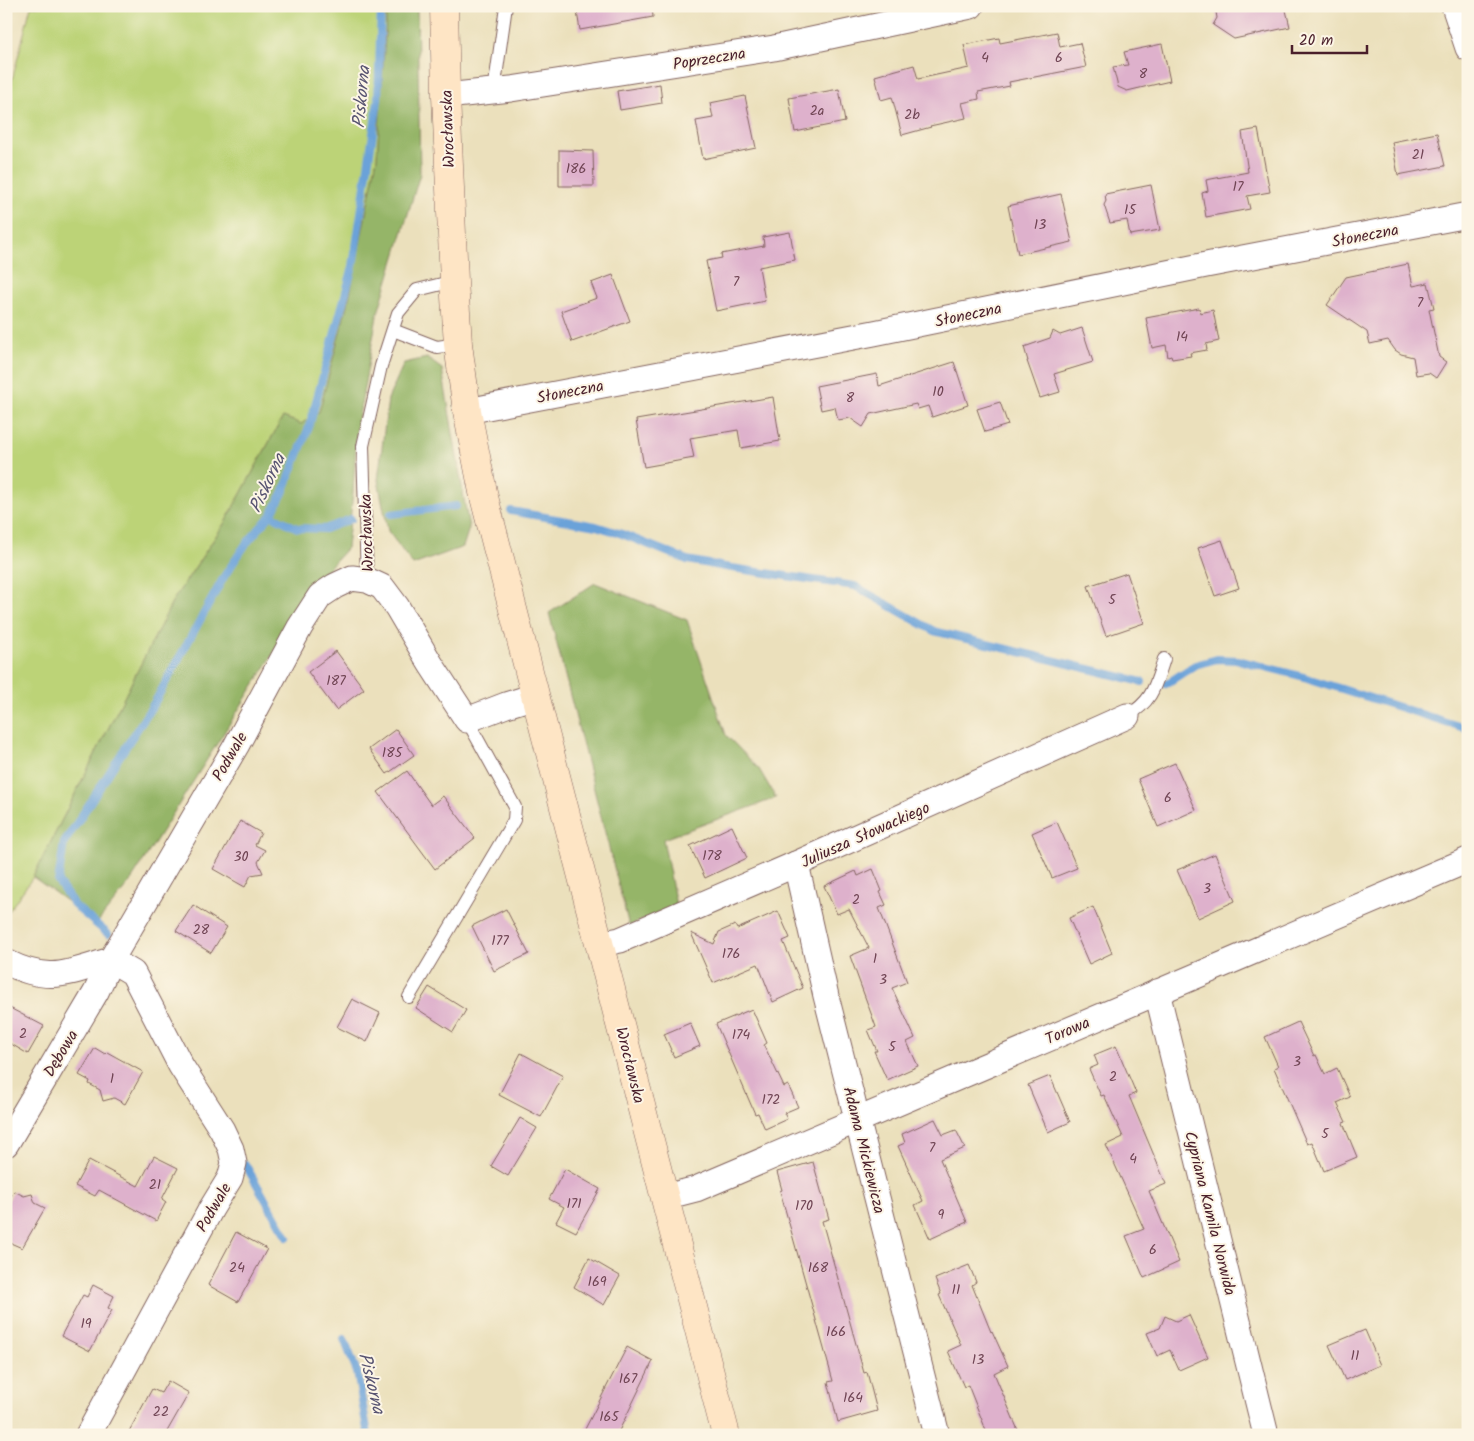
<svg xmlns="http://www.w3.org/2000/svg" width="1474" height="1441" viewBox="0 0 1474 1441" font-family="Kalam,sans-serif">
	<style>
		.green { fill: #bcd377; stroke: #837951 }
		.forest { fill: #95b568; stroke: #706a4a }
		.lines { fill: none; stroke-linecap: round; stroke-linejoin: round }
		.stream { stroke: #6ba2d9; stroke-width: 8 }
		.building { fill: #deb1cc }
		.lane-casing { stroke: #82635e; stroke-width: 14 }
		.street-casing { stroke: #82635e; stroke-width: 27 }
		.secondary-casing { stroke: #82635e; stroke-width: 29 }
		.lane { stroke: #fff; stroke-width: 12 }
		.street { stroke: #fff; stroke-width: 25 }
		.secondary { stroke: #fee5c5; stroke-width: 28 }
		.labels { text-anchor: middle; stroke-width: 4; stroke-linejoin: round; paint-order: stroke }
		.number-label { font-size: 14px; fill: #6f4453 }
		.street-label { font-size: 16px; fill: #4a1f2b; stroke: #fcf5e5 }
		.water-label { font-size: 18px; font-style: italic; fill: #575371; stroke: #fcf5e5 }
	</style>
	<rect width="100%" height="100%" fill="#fcf5e5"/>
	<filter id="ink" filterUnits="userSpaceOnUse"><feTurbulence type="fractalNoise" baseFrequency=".02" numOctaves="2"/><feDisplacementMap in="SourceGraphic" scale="10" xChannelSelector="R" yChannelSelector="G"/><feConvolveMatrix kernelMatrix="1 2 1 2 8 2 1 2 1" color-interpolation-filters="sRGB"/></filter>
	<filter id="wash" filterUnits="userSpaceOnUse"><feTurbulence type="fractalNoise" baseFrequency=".0096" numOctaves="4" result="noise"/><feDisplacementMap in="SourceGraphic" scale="20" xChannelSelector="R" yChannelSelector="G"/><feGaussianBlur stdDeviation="1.12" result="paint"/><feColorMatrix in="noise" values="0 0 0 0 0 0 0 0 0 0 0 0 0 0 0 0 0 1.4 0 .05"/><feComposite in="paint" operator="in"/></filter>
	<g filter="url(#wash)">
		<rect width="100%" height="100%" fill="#ebe0bc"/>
		<polygon class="green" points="31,6 387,6 377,158 350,294 319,412 301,424 283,417 226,521 174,599 33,877 6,915 6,104"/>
		<g class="forest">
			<polygon points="387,6 417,6 420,174 377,316 357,427 353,493 347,548 325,572 130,882 97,923 33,877 174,599 226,521 283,417 301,424 319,412 350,294 377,158"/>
			<polygon points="427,358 442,369 469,528 463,547 413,565 388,531 378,480 388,399 404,363"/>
			<polygon points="595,583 687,620 726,735 759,769 776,798 663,839 676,905 629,926 549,613"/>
		</g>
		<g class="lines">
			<g class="stream">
				<polyline points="511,511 596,526 622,534 687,560 725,567 855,586 934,631 1142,682"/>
				<polyline points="391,514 456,506"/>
				<polyline points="271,515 297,528 325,529 351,519"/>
				<polyline points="1166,684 1195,665 1217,659 1238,660 1304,677 1468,729"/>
				<polyline points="108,934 75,906 58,882 64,843 156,700 225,575 246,544 271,515 283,493 309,427 353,266 378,100 381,6"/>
				<polyline points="245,1164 287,1237"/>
				<polyline points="344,1339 357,1372 368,1435"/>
			</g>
		</g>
		<g id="blocks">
			<g class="building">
				<polygon points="576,6 652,6 653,17 580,30"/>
				<polygon points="1215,6 1285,6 1290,27 1234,39 1213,25 1217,18"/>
				<polygon points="1057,32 1060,47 1080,43 1086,67 1009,82 1010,86 978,92 979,99 962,103 966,118 930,126 931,127 902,135 892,97 881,100 875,76 914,65 918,79 969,68 964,45 999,38 1000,43"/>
				<polygon points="1162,44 1170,81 1127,91 1118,87 1113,67 1128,65 1124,52"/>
				<polygon points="660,84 662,103 620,110 617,91"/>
				<polygon points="839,89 845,122 795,132 789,98"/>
				<polygon points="745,96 756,148 703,159 696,121 713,118 710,103"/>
				<polygon points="1258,129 1270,192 1247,196 1250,209 1206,217 1202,193 1208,191 1206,180 1248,172 1242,132"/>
				<polygon points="1437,133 1445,166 1398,175 1392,142"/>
				<polygon points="559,150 593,151 594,186 559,186"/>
				<polygon points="1151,185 1160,230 1130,235 1127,220 1110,223 1104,205 1106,201 1105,194"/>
				<polygon points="1061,194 1072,242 1018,254 1008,206"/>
				<polygon points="790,232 795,260 759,267 765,301 716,311 706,261 722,258 721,254 764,246 763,237"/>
				<polygon points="1408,264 1413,286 1428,283 1434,308 1429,309 1439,357 1446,362 1436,378 1429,373 1416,375 1413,357 1401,354 1395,350 1388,340 1370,344 1367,332 1327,305 1346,277"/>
				<polygon points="613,275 630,321 572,342 561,311 597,298 591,283"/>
				<polygon points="1199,308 1200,313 1213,310 1219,341 1206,344 1207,350 1190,353 1191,356 1172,359 1171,356 1168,357 1166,345 1152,348 1146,318"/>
				<polygon points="1082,328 1093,362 1054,374 1060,392 1040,398 1027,361 1028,361 1024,347 1050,338 1053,331 1060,335"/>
				<polygon points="954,362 968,405 932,417 928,406 918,409 916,404 871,414 863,427 850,418 838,420 835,407 821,410 816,386 877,374 879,386"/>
				<polygon points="773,397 780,441 741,448 738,430 690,438 694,458 644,467 636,420"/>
				<polygon points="1000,402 1008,425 985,432 977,409"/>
				<polygon points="1222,540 1239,588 1215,596 1198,548"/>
				<polygon points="1127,573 1144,623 1106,636 1088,586"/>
				<polygon points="336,651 364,689 336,710 308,672"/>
				<polygon points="396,729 414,755 387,774 369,749"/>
				<polygon points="1175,763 1196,810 1158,827 1138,779"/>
				<polygon points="407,771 431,805 443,796 475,838 435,869 378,792"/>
				<polygon points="240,821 261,833 255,845 265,850 258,862 263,873 251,875 245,887 213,869"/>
				<polygon points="1057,822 1077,868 1052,878 1032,833"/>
				<polygon points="732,826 747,858 705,878 690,846"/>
				<polygon points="1215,854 1235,901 1198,918 1177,870"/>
				<polygon points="873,869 882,891 880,892 886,905 879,908 907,982 892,988 915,1038 907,1042 918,1066 887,1080 874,1051 877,1051 868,1030 876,1027 850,956 869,948 849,909 837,914 824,886 856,871 858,876"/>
				<polygon points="193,905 227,927 211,953 176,931"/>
				<polygon points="1093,907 1112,953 1089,964 1069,918"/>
				<polygon points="506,909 529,954 494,971 472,926"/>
				<polygon points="778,911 790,938 783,941 803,988 773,1002 758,964 713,983 691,933 714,944 719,932 735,925 737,929"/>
				<polygon points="429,987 466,1010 453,1032 416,1008"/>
				<polygon points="352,999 380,1013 367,1042 337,1027"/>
				<polygon points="6,1006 44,1026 28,1054 6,1041"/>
				<polygon points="752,1009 767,1043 764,1045 784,1087 788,1085 798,1107 784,1113 787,1119 765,1129 758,1113 755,1114 716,1024"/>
				<polygon points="1298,1022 1314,1056 1316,1055 1325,1074 1337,1068 1350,1097 1337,1103 1346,1122 1343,1123 1357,1157 1324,1171 1312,1142 1307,1144 1274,1068 1278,1066 1265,1037"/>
				<polygon points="690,1023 700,1046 674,1057 664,1034"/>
				<polygon points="1116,1046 1136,1093 1129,1096 1166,1184 1149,1191 1179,1262 1144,1278 1126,1236 1144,1229 1106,1145 1123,1137 1104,1095 1101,1096 1089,1069 1098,1065 1094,1055"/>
				<polygon points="95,1048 105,1054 107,1052 143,1072 125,1104 114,1098 103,1101 100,1090 89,1084 90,1081 79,1075"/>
				<polygon points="521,1053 563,1076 541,1117 499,1095"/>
				<polygon points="1050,1076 1070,1122 1048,1132 1028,1085"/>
				<polygon points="520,1118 537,1128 508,1176 491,1166"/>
				<polygon points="935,1119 943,1135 956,1130 965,1148 940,1159 967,1222 930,1239 915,1205 923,1201 898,1146 905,1143 902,1134"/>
				<polygon points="154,1156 178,1168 162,1199 166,1202 156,1221 99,1190 95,1196 75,1186 89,1160 138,1186"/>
				<polygon points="813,1162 829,1219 822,1221 864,1373 867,1372 877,1411 838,1422 828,1382 833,1381 780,1191 782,1190 777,1172"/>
				<polygon points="565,1169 600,1189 576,1232 556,1222 564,1207 549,1199"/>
				<polygon points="14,1191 24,1196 32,1194 35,1203 45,1208 22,1248 6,1241 6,1204"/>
				<polygon points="236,1232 267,1249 238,1302 208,1285"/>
				<polygon points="589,1258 620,1276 604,1305 574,1287"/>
				<polygon points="969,1265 976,1282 972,1285 991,1332 992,1331 1008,1366 994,1373 1020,1435 988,1435 968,1385 964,1387 948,1351 961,1345 939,1295 941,1294 935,1279"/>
				<polygon points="93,1285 114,1296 108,1308 112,1310 90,1351 61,1336 83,1295 87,1297"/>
				<polygon points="1189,1315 1208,1357 1179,1370 1170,1350 1157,1356 1147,1333 1160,1328 1165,1316 1176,1321"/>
				<polygon points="1365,1330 1380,1365 1345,1380 1329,1345"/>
				<polygon points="627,1347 653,1361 617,1435 582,1435"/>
				<polygon points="168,1381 189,1393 165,1435 127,1435 152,1389 161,1393"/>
			</g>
		</g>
	</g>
	<g filter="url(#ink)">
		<use href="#blocks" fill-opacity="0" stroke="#82635e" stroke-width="1"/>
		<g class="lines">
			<defs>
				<g id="lane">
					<polyline points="494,91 506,6"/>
					<polyline points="393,330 437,347 458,344"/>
					<polyline points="367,580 363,446 381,366 398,313 417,290 454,281"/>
					<path d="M1127,716C1153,701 1155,686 1164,659"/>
					<polyline points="409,997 514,820 515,807 467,720"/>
				</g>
				<g id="street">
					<polyline points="1454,6 1468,48"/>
					<polyline points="446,96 511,89 774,48 971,6"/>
					<polyline points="467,411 874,333 1206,265 1468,215"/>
					<polyline points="796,864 826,996 937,1435"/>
					<polyline points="600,944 620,940 796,864 1127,716"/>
					<path d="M6,962C50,984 67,973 111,960L133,973L181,1066L222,1130L231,1149L234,1163L230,1178L211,1209L88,1435"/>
					<polyline points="1157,992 1266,1435"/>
					<polyline points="6,1144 96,992 111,960 236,746 300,627 320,596 335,586 352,578 367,580 382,587 397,607 430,663 467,720 506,705 535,696"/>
					<polyline points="665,1197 696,1189 1468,860"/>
				</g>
				<polyline id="secondary" points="444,6 446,96 454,281 458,344 467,411 484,497 726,1435"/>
			</defs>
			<use href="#lane" class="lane-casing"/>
			<use href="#street" class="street-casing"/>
			<use href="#secondary" class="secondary-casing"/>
			<use href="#lane" class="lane"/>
			<use href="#street" class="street"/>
			<use href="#secondary" class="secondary"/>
		</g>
	</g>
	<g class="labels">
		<g class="number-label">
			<text x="985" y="62">4</text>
			<text x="1059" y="62">6</text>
			<text x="1143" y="78">8</text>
			<text x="817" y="115">2a</text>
			<text x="912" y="119">2b</text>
			<text x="1418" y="159">21</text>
			<text x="576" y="173">186</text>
			<text x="1238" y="191">17</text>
			<text x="1130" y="214">15</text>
			<text x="1040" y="229">13</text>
			<text x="736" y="286">7</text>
			<text x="1420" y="307">7</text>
			<text x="1182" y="341">14</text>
			<text x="938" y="396">10</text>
			<text x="850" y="402">8</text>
			<text x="1112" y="604">5</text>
			<text x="336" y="685">187</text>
			<text x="392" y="757">185</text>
			<text x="1168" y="802">6</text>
			<text x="712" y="860">178</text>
			<text x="241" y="861">30</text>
			<text x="1207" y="893">3</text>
			<text x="856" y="904">2</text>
			<text x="201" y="934">28</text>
			<text x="500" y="945">177</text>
			<text x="731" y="958">176</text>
			<text x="875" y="963">1</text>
			<text x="883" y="984">3</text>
			<text x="23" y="1038">2</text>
			<text x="741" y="1039">174</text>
			<text x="892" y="1051">5</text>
			<text x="1297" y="1066">3</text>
			<text x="1113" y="1081">2</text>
			<text x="112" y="1083">1</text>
			<text x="771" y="1104">172</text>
			<text x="1325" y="1138">5</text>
			<text x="932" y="1152">7</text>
			<text x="1133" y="1163">4</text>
			<text x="155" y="1189">21</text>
			<text x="574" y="1208">171</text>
			<text x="804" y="1210">170</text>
			<text x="941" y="1219">9</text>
			<text x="1153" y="1254">6</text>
			<text x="237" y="1272">24</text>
			<text x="818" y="1272">168</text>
			<text x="597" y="1286">169</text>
			<text x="956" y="1294">11</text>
			<text x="86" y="1328">19</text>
			<text x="836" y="1336">166</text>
			<text x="1355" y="1360">11</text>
			<text x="978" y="1364">13</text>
			<text x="628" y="1383">167</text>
			<text x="853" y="1402">164</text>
			<text x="161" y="1416">22</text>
			<text x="609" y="1421">165</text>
		</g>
		<g class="street-label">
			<text transform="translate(709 58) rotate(-9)" y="6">Poprzeczna</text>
			<text transform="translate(447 129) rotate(-92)" y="6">Wrocławska</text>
			<text transform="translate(1365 235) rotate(-11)" y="6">Słoneczna</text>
			<text transform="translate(968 314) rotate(-12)" y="6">Słoneczna</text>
			<text transform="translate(570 391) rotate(-11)" y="6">Słoneczna</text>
			<text transform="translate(366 533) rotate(-92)" y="6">Wrocławska</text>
			<text transform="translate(229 756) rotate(-60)" y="6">Podwale</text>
			<text transform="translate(865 834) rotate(-24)" y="6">Juliusza Słowackiego</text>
			<text transform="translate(1067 1030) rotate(-23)" y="6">Torowa</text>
			<text transform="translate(60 1053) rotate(-59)" y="6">Dębowa</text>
			<text transform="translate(631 1065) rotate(76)" y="6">Wrocławska</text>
			<text transform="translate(865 1150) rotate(76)" y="6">Adama Mickiewicza</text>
			<text transform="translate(213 1207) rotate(-60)" y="6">Podwale</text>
			<text transform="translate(1211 1213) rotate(76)" y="6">Cypriana Kamila Norwida</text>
		</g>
		<g class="water-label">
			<text transform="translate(361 97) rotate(-85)" y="6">Piskorna</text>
			<text transform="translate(267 483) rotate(-65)" y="6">Piskorna</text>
			<text transform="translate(372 1383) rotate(76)" y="6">Piskorna</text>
		</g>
	</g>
	<rect width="1474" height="1441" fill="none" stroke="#fcf5e5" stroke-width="25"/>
	<path d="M1292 45v8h75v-8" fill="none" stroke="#4a1f2b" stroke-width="2.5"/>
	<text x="1299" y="45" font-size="15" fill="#4a1f2b" stroke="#fcf5e5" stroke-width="4" paint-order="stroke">20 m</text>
</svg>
